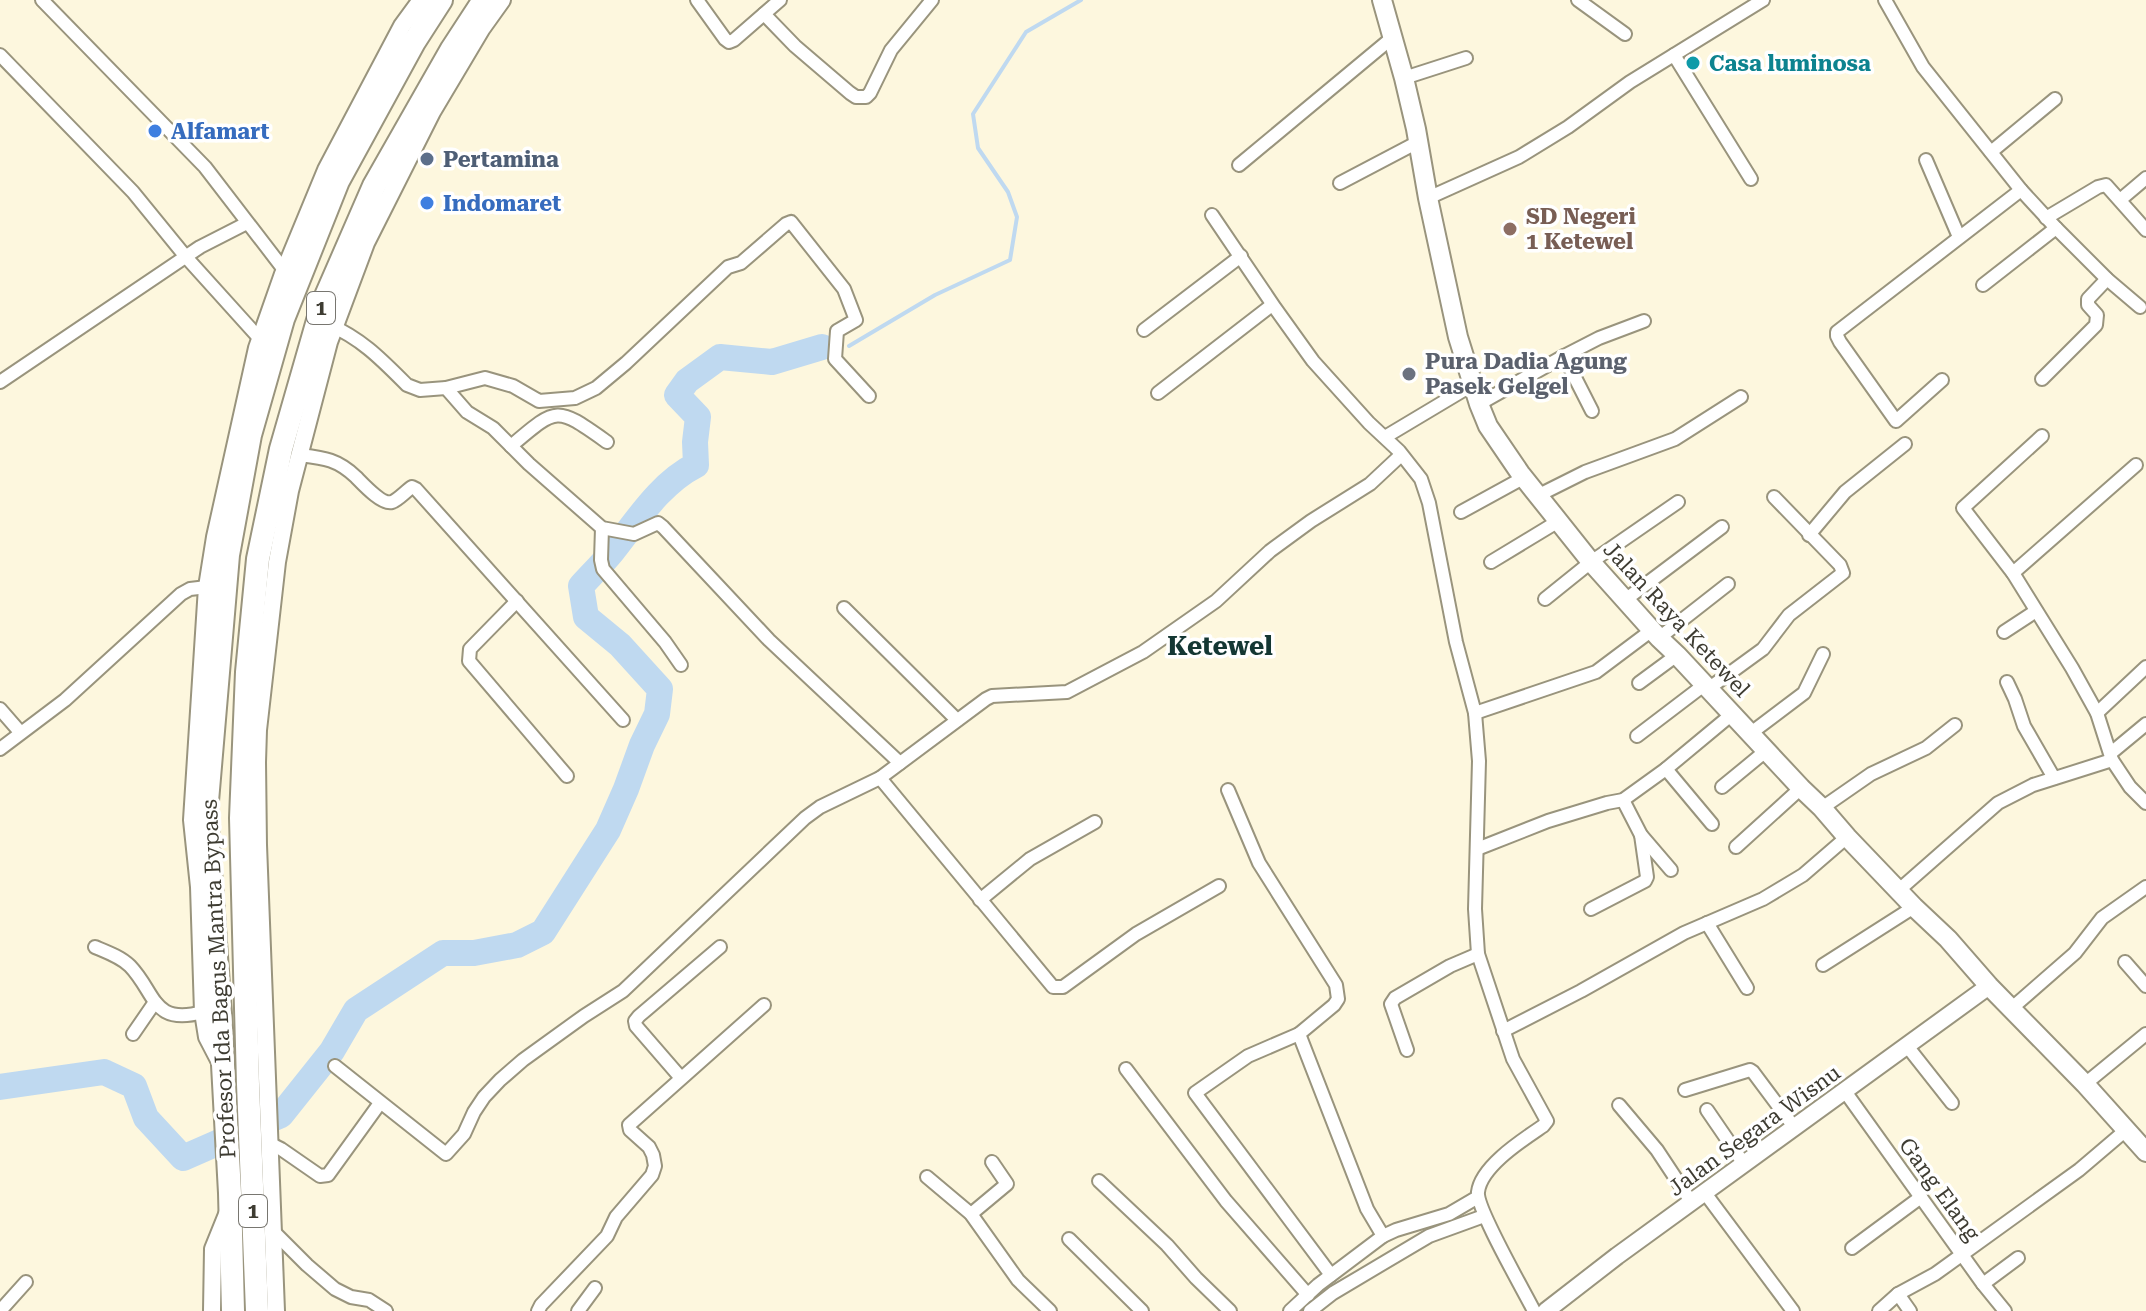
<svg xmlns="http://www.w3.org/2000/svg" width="2146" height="1311" viewBox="0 0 2146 1311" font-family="'Roboto Serif',serif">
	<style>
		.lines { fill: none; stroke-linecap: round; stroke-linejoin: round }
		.stream { stroke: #bfd9f0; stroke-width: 4 }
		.river { stroke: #bfd9f0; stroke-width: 26 }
		.minor-casing { stroke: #99947d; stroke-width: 16 }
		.tertiary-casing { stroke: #99947d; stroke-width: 20 }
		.secondary-casing { stroke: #99947d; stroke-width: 22 }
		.trunk-casing { stroke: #99947d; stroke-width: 26 }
		.minor { stroke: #fff; stroke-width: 12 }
		.tertiary { stroke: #fff; stroke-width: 16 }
		.secondary { stroke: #fff; stroke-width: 18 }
		.trunk { stroke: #fff; stroke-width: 22 }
		.culture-dot { fill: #0f9aa8; stroke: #fff; stroke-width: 3 }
		.shop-dot { fill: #3f7fe0; stroke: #fff; stroke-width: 3 }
		.service-dot { fill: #5c6f8a; stroke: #fff; stroke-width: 3 }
		.education-dot { fill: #8d6e63; stroke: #fff; stroke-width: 3 }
		.worship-dot { fill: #6b7280; stroke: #fff; stroke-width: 3 }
		.labels { text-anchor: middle; stroke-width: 7; stroke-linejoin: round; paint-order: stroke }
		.shield { fill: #fff; stroke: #787670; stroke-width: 2 }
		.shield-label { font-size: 20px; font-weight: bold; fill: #3e3c32 }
		.culture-label { font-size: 22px; font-weight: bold; fill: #0d838f; stroke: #fff; text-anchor: start }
		.shop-label { font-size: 22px; font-weight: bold; fill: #366cbe; stroke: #fff; text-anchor: start }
		.service-label { font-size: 22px; font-weight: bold; fill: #4e5e75; stroke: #fff; text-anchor: start }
		.education-label { font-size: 22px; font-weight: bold; fill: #785e54; stroke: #fff; text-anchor: start }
		.worship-label { font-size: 22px; font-weight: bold; fill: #5b616d; stroke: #fff; text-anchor: start }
		.street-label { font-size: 22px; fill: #3e3c32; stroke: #fff }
		.quarter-label { font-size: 26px; font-weight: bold; fill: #143733; stroke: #fff }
	</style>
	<rect width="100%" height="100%" fill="#fdf7de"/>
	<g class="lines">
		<polyline class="stream" points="849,346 935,295 1010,260 1017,217 1008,192 978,148 973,114 1026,32 1081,0"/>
		<path class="river" d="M0,1087L104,1072L134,1086L146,1118L183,1158L281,1115L332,1051L356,1010L443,953H474L517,945L543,932L608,830L626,789L642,745L657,714L660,689L620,645L586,617L581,586C592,574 602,564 612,552C636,522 660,483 696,465L695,442L698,417L677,395L687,381L720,357L772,362L822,347"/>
		<defs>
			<g id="minor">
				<polyline points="42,0 205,167 285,271"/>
				<polyline points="697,0 725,39 729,42 734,40 780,0"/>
				<polyline points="1578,0 1625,34"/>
				<polyline points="1885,0 1923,67 2021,190 2056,228 2107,279 2140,307"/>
				<polyline points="764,14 795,46 850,93 856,97 866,97 870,93 891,50 932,0"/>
				<polyline points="0,55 133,192 186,257 260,339"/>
				<polyline points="1674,55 1751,179"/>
				<polyline points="1404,78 1466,58"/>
				<polyline points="1991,152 2055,99"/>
				<polyline points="1926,160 1959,237"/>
				<polyline points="1239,165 1393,37"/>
				<polyline points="1340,183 1418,142"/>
				<polyline points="1428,198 1519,157 1568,127 1630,82 1763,0"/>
				<polyline points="2120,200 2146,178"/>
				<path d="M1212,215L1275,308L1313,361L1369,423L1399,451L1421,479L1429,503L1456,642L1475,713L1479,761L1475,909L1478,954L1513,1059L1547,1121L1543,1126C1524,1139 1481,1166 1478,1192C1476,1208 1524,1291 1534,1311"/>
				<polyline points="2046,218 2098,187 2106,185 2146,230"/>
				<polyline points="1983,285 2056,228"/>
				<path d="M328,324C362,339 381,359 407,385L420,390L446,388L485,378L513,386L539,401L575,398L596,388L626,363L728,267L741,263L786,224L791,222L844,289L856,320L837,331L835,359L869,396"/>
				<polyline points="1144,330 1241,256"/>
				<polyline points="1564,356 1592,411"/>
				<polyline points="2042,379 2096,325 2097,315 2088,305 2088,299 2107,279"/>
				<polyline points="1942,380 1896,421 1840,342 1837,336 1837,332 2021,190"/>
				<polyline points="0,382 200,247 247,223"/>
				<polyline points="446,388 467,412 493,428 529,464 602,528 634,534 658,523 663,527 769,640 900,763"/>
				<polyline points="1158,393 1272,305"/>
				<polyline points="1479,404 1564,356 1599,338 1644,321"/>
				<polyline points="2042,436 1963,508 2013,573 2072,668 2097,713 2112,760 2130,787 2146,803"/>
				<polyline points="1385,437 1472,385"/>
				<path d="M511,446C558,406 556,406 607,442"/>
				<path d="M299,455C324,458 337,459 356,477C363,484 382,505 392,502C398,500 406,491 412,487L416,489L623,720"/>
				<polyline points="1537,496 1585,472 1675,439 1741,397"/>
				<polyline points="1461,512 1523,478"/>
				<polyline points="602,528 601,560 603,569 665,642 681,665"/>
				<polyline points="1809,535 1845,492 1905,444"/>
				<polyline points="1491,562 1557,522"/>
				<polyline points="2013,573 2136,465"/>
				<polyline points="1545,599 1591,562 1678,502"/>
				<polyline points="1625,600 1722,527"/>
				<polyline points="517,601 470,649 469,661 567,776"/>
				<polyline points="844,608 957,720"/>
				<polyline points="2004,632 2036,611"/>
				<polyline points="1659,638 1728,584"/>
				<polyline points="2007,682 2015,699 2024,726 2054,778"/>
				<polyline points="1639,683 1677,655"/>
				<polyline points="1708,689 1763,649 1789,615 1843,573 1840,565 1774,497"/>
				<polyline points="0,709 20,732"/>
				<polyline points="1475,713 1596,672 1652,630"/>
				<polyline points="2097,713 2146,667"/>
				<polyline points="1751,733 1804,693 1823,654"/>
				<polyline points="1637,736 1704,685"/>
				<polyline points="0,749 65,700 181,594 190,589 207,587"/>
				<polyline points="2111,753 2146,724"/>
				<polyline points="1666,769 1712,824"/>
				<polyline points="880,778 1053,987 1063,987 1136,934 1219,886"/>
				<polyline points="1722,787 1767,750"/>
				<polyline points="1228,790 1259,863 1336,985 1338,999 1334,1005 1299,1034"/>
				<polyline points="1623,800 1641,835 1671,870"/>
				<polyline points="1822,808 1871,774 1926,748 1955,725"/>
				<polyline points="1736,847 1801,788"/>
				<polyline points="1477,849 1548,821 1607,803 1623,800 1666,769 1731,715"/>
				<polyline points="1899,890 1998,803 2033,785 2112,760"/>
				<polyline points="980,900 1030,859 1095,822"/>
				<polyline points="1591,909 1645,881 1647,877 1641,835"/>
				<polyline points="1707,923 1747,988"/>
				<path d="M95,947C107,952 121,957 130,966C156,993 152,1026 203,1012"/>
				<polyline points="2125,962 2146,986"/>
				<polyline points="1823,965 1914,907"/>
				<polyline points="2012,1008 2075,953 2102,918 2146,887"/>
				<polyline points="1503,1031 1581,991 1684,933 1763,899 1803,875 1847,837"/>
				<polyline points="133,1034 155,1002"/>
				<polyline points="1907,1046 1952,1103"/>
				<polyline points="1407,1050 1391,1004 1395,998 1450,966 1478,954"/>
				<polyline points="335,1066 446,1154 464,1134 474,1112 484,1097 500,1080 523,1060 584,1016 623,991 805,818 820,807 880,778 986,699 992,696 1067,692 1143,652 1216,601 1270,551 1311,521 1370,484 1401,455"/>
				<polyline points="1126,1069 1226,1201 1308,1295"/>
				<polyline points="681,1078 636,1026 635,1021 639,1016 720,947"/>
				<polyline points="2085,1084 2146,1034"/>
				<polyline points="1685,1090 1750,1070 1753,1072 1794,1127"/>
				<polyline points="1844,1090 1983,1284 2005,1311"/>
				<polyline points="1619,1105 1657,1150 1692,1203"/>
				<polyline points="1707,1110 1744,1164"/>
				<polyline points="269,1143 281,1149 320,1176 328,1175 380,1103"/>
				<polyline points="927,1177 971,1214 1018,1280 1050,1311"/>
				<polyline points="1099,1181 1167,1245 1196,1278 1230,1311"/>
				<polyline points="1705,1193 1793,1311"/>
				<polyline points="971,1214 1007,1184 992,1162"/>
				<polyline points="271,1229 307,1265 335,1289 351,1297 369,1300 386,1311"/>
				<polyline points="1069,1239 1142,1311"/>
				<polyline points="1852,1248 1921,1197"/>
				<polyline points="1331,1275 1195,1093 1248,1056 1299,1034 1367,1209 1383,1236"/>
				<polyline points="1983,1284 2018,1258"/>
				<polyline points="1898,1294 1910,1311"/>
				<polyline points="0,1311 26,1282"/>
				<polyline points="538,1311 541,1305 607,1236 616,1217 652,1175 655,1166 653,1155 649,1147 630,1130 629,1125 764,1005"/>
				<polyline points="578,1311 595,1288"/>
				<polyline points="1290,1311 1318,1285 1383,1236 1396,1230 1449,1214 1478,1197"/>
				<polyline points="1310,1311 1333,1293 1429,1236 1484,1216"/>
				<polyline points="1879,1311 1898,1294 1935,1274 2079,1170 2126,1130"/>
			</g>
			<g id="tertiary">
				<polyline points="220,1062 207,1037 203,1012 199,887 192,820 207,587 215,537 257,348 283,274 326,170 402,26 421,0"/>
				<polyline points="212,1311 213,1249 228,1212"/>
				<polyline points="276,1311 258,845 257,762 258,730 277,562 290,491 329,342 366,243 432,112 482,28 502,0"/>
				<polyline points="1546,1311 1617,1256 1989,986"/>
			</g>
			<polyline id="secondary" points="1382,0 1404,78 1416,129 1428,198 1458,337 1479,404 1488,426 1520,473 1591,562 1659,638 1677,655 1801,788 1822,808 1847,837 1914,907 1948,939 1989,986 2085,1084 2146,1152"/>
			<g id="trunk">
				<polyline points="233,1311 230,1193 221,1028 206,813 228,555 250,435 283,319 338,181 414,42 441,0"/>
				<polyline points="257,1311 248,1084 241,818 247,672 258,559 281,449 323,303 374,186 452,49 484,0"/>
			</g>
		</defs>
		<use href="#minor" class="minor-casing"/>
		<use href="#tertiary" class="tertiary-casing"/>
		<use href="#secondary" class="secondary-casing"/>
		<use href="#trunk" class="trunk-casing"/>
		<use href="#minor" class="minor"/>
		<use href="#tertiary" class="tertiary"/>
		<use href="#secondary" class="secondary"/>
		<use href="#trunk" class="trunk"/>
	</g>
	<circle class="culture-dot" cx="1693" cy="63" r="8"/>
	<g class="shop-dot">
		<circle cx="155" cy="131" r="8"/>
		<circle cx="427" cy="203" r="8"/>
	</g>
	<circle class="service-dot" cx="427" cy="159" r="8"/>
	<circle class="education-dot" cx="1510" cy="229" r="8"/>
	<circle class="worship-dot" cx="1409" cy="374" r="8"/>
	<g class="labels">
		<g class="shield">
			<rect x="307" y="292" width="28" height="32" rx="6"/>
			<rect x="239" y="1195" width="28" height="32" rx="6"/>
		</g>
		<g class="shield-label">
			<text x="321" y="315">1</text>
			<text x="253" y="1218">1</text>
		</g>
		<g class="culture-label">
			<text x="1709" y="71">Casa luminosa</text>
		</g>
		<g class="shop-label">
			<text x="171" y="139">Alfamart</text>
			<text x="443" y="211">Indomaret</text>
		</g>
		<g class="service-label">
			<text x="443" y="167">Pertamina</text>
		</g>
		<g class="education-label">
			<text x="1526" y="224">SD Negeri<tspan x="1526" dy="25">1 Ketewel</tspan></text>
		</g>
		<g class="worship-label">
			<text x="1425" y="369">Pura Dadia Agung<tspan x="1425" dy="25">Pasek Gelgel</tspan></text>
		</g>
		<g class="street-label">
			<text transform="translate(1677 619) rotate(47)" y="8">Jalan Raya Ketewel</text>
			<text transform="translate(218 979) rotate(-93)" y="8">Profesor Ida Bagus Mantra Bypass</text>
			<text transform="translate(1754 1130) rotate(-36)" y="8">Jalan Segara Wisnu</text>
			<text transform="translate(1940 1189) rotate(54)" y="8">Gang Elang</text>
		</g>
		<g class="quarter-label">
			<text x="1220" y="655">Ketewel</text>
		</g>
	</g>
</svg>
